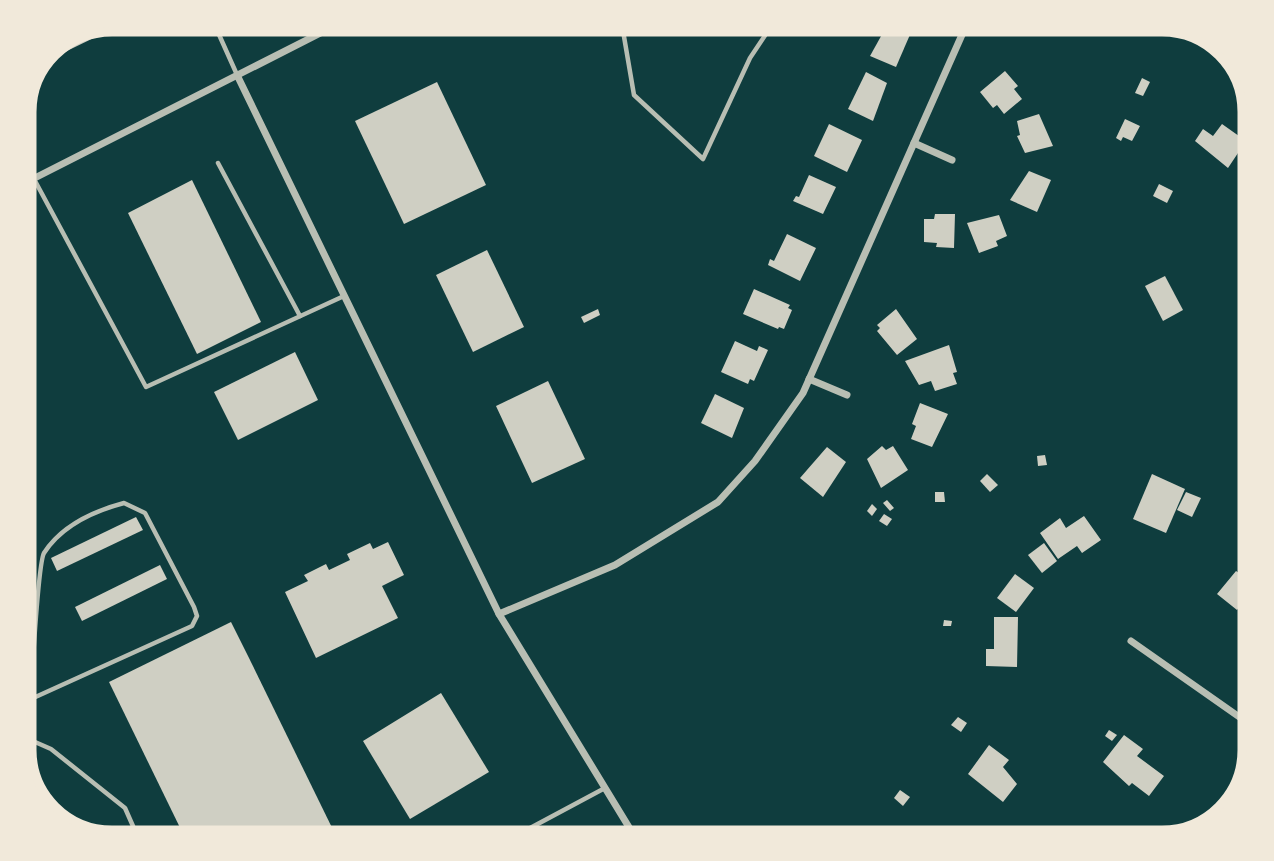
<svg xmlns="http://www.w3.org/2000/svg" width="1274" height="861" viewBox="0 0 1274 861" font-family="'Roboto Condensed',sans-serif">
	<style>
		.building { fill: #cfcfc3 }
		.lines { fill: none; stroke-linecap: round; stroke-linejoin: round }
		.service { stroke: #b8beb3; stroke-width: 4.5 }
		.minor { stroke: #b8beb3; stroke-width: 7 }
		.rim { fill: none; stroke: #f1e9da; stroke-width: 9 }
	</style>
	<rect width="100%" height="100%" fill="#0f3d3e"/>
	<g class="building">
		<polygon points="1085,19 1103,19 1103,20 1087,26"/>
		<polygon points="110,20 106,32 38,65 46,46"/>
		<polygon points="890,20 912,30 896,67 870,56"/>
		<polygon points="1005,71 1018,86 1014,89 1022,99 1004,114 997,105 993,108 980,92"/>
		<polygon points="866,72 887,83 873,121 848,109"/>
		<polygon points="1142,78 1150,82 1143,96 1135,93"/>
		<polygon points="437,82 486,185 404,224 355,121"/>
		<polygon points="1039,114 1053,146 1025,153 1017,136 1020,135 1017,121"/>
		<polygon points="1125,119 1140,126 1132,141 1123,137 1121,141 1116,138"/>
		<polygon points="829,124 862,140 847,172 814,156"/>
		<polygon points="1222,124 1246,141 1228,168 1195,141 1203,129 1213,136"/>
		<polygon points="1029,171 1051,180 1037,212 1010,200"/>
		<polygon points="809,175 836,187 823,214 793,201 796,196 799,197"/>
		<polygon points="192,180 261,322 197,354 128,213"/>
		<polygon points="1159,184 1173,191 1167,203 1153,196"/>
		<polygon points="935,214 955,214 954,248 936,247 937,243 924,242 924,219 934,219"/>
		<polygon points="999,215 1007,236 996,241 998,246 979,253 967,223"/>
		<polygon points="787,234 816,248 800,281 768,265 770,259 774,261"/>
		<polygon points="487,250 524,327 473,352 436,275"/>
		<polygon points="1165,276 1183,310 1163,321 1145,286"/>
		<polygon points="754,289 790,305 788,308 792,310 784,329 779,327 778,329 743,314"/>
		<polygon points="598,309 600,315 584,323 581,317"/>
		<polygon points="896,309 917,339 897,355 877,331 880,328 877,325"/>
		<polygon points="735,341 757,351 759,346 768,350 754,381 750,379 748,384 721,372"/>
		<polygon points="949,345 957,372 953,373 957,384 935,391 931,381 919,385 905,361"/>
		<polygon points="295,352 318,400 238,440 214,392"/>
		<polygon points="548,381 585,459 532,483 496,406"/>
		<polygon points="715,394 744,408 732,438 701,423"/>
		<polygon points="920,403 948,414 932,447 911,439 916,426 912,424"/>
		<polygon points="882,446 886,450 893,446 908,470 881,488 867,459"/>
		<polygon points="827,447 846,462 823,497 800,478"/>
		<polygon points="1045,455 1047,465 1038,466 1037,456"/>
		<polygon points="987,474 998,485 990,492 980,481"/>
		<polygon points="1152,474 1185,489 1166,533 1133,519"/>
		<polygon points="935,492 944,492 945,502 935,502"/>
		<polygon points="1186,492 1201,498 1192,517 1177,510"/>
		<polygon points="887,500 894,508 890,511 883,503"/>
		<polygon points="872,504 877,509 872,516 867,511"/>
		<polygon points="884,514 892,519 887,526 879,521"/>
		<polygon points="1084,516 1101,540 1082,553 1077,546 1058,559 1040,533 1060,518 1066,528"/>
		<polygon points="136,517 143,530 57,571 51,558"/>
		<polygon points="388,542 404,575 382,586 398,618 316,658 285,592 308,581 304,575 326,564 329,570 350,560 347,554 370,543 373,549"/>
		<polygon points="1044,543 1057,561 1042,573 1028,555"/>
		<polygon points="160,565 167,579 82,621 75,607"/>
		<polygon points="1236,571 1255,584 1255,612 1250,608 1247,612 1240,606 1237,610 1217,594"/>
		<polygon points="1015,574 1034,588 1016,612 997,598"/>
		<polygon points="994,617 1018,617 1017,667 986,666 986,649 994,649"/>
		<polygon points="944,620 952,621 951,626 943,626"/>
		<polygon points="231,622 248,656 339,842 187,842 109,682"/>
		<polygon points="441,693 489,772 410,819 363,741"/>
		<polygon points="958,717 967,723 961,732 951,725"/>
		<polygon points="1109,730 1117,735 1112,741 1105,736"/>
		<polygon points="1124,735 1143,749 1137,756 1164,776 1149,796 1132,783 1129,786 1103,762"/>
		<polygon points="989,745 1009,760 1003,767 1017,784 1003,802 968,774"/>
		<polygon points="900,790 910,797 903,806 894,798"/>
	</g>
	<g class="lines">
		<g class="service">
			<polyline points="212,19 238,77"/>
			<polyline points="621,19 634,95 703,159 750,58 776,19"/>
			<polyline points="218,163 300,316"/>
			<polyline points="34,179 146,387 344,296"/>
			<polyline points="19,410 24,404"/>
			<polyline points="19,735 51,749 125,808 140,842"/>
			<path d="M28,739C30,713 37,564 44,553C62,525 94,511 124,503L145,513L194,607L197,616L192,626L31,699"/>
			<polyline points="504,842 605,788"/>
		</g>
		<g class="minor">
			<polyline points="238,77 499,614 638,842"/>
			<polyline points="914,143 952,160"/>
			<polyline points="19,186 348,19"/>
			<polyline points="809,379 847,395"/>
			<polyline points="499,614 615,565 718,502 755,461 803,393 969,19"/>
			<polyline points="1131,641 1255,728"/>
		</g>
	</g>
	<path d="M0 0H1274V861H0ZM112 32H1162A80 80 0 0 1 1242 112V750A80 80 0 0 1 1162 830H112A80 80 0 0 1 32 750V112A80 80 0 0 1 112 32Z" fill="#f1e9da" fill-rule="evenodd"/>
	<path class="rim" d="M112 32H1162A80 80 0 0 1 1242 112V750A80 80 0 0 1 1162 830H112A80 80 0 0 1 32 750V112A80 80 0 0 1 112 32Z"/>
</svg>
